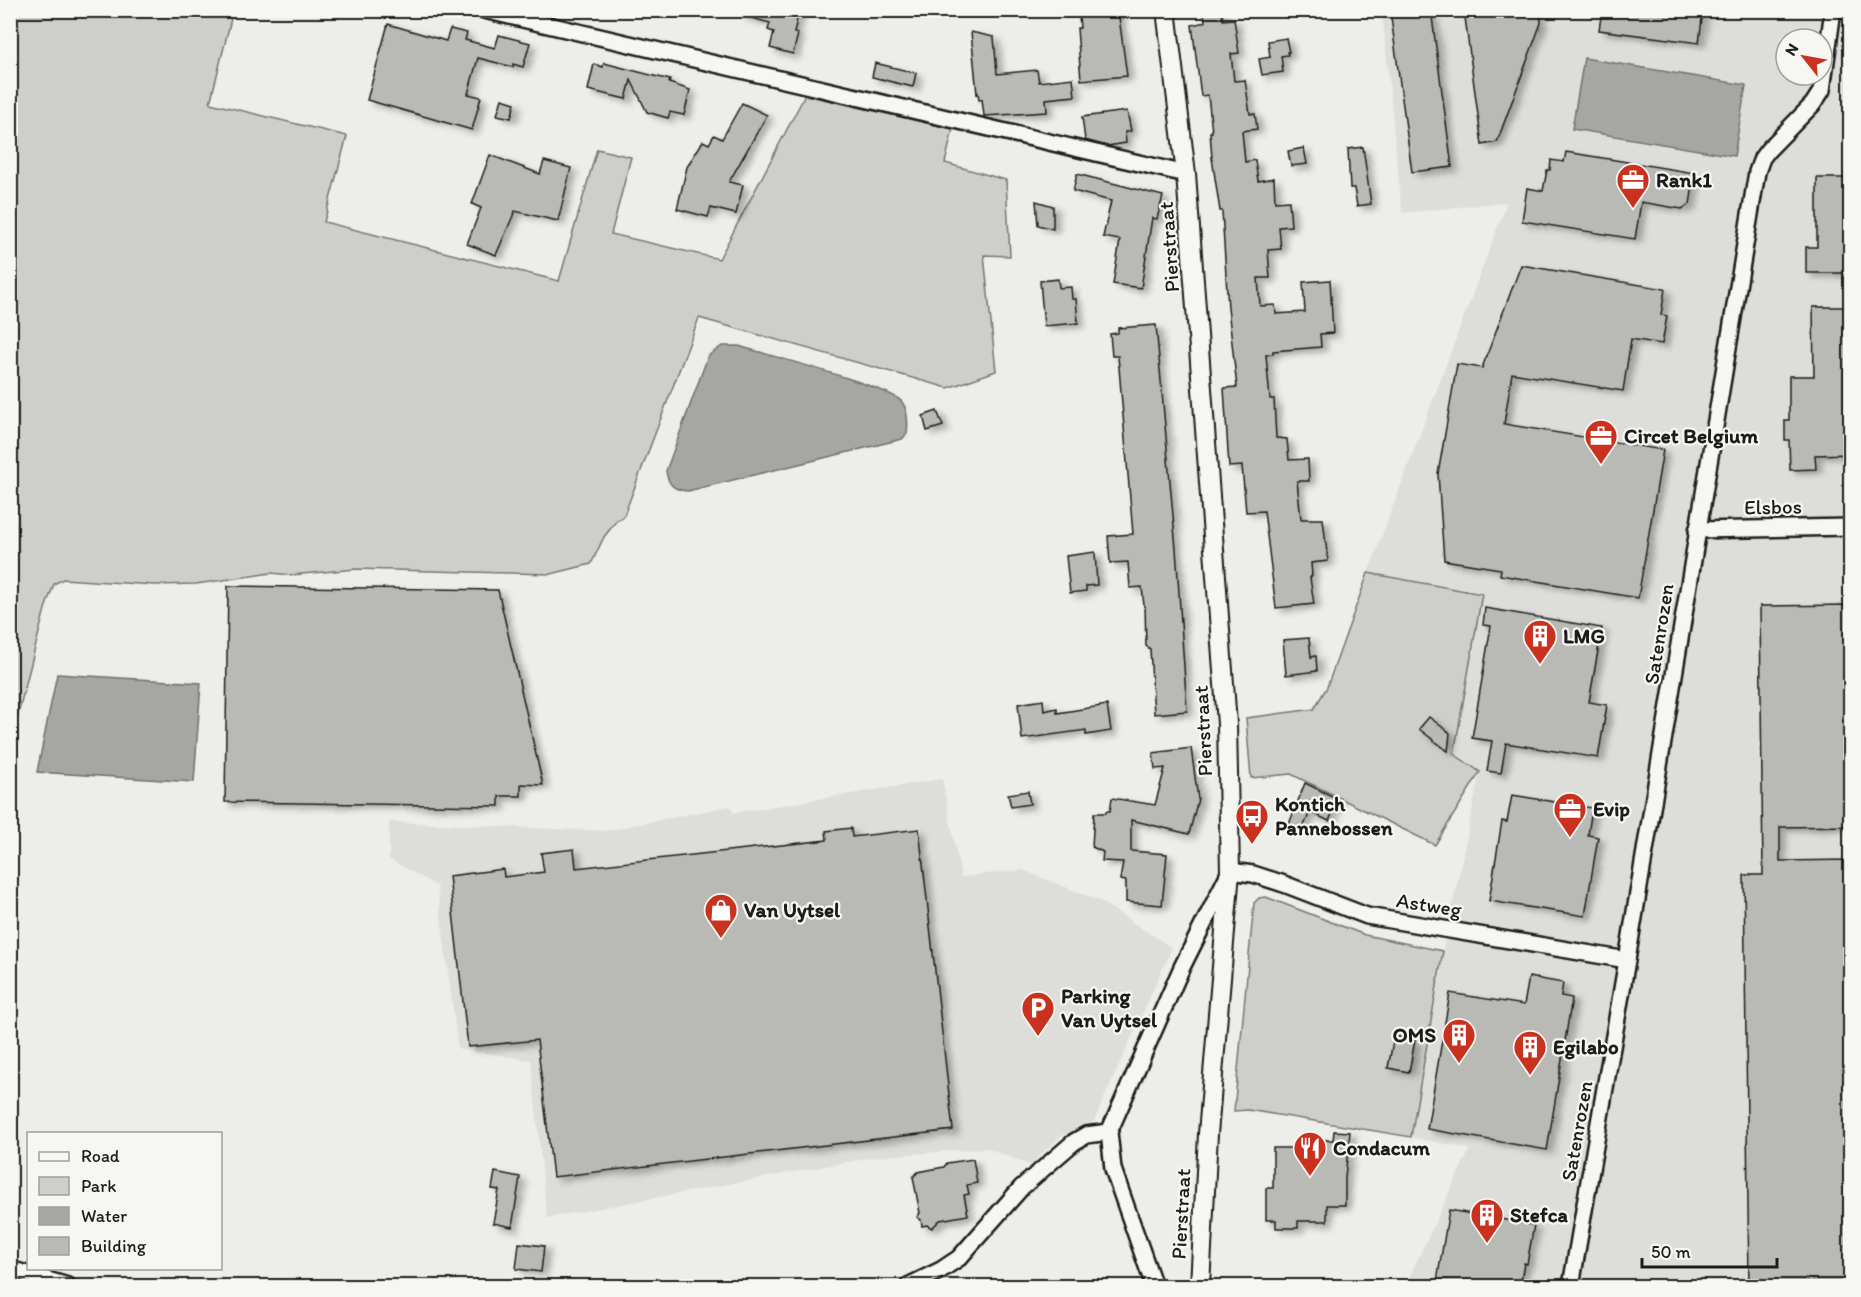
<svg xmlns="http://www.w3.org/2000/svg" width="1861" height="1297" viewBox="0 0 1861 1297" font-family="Itim,sans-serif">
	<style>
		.built { fill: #ddddda; fill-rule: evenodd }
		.green { fill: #cececb; stroke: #757574; stroke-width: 1.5 }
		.water { fill: #a6a6a3; stroke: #6f6f6d; stroke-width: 1.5 }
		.building { fill: #b9b9b6; stroke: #1c1c1c; stroke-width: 1.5; filter: url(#shadow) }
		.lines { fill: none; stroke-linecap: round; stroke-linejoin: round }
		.minor-casing { stroke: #1c1c1c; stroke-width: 20 }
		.tertiary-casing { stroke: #1c1c1c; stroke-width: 22 }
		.minor { stroke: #f6f6f2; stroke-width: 15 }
		.tertiary { stroke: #f6f6f2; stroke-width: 18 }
		.labels { text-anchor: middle; stroke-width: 4.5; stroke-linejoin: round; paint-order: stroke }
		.poi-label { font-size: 21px; font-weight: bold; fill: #1c1c1c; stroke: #f6f6f2; text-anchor: start }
		.street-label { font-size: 21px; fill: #1c1c1c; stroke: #f6f6f2 }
	</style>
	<defs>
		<filter id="shadow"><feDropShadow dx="6" dy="4" stdDeviation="3" flood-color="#0004"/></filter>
	</defs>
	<rect width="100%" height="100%" fill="#edede9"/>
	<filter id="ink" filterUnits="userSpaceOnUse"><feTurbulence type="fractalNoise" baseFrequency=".0167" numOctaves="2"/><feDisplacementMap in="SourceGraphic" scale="12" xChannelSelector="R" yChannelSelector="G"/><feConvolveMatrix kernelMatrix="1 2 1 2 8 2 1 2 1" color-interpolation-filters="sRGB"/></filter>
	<g filter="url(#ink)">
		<g class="built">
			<path d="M1382,11H1850V1286H1405L1470,1149L1411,1137L1443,951L1480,772L1454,755L1482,594L1368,573L1507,202L1402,213ZM1786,39H1822V75H1786Z"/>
			<polygon points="942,779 961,877 1023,870 1100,901 1172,948 1089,1132 1062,1135 1037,1158 1034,1166 986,1148 874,1157 547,1218 531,1060 458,1049 437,886 389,859 389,822 605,831 730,806 733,813"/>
		</g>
		<g class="green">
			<polygon points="11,10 233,11 210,103 347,136 324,222 559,281 597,149 631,157 611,234 719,259 805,95 953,129 945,163 1006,180 1010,256 984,255 996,371 948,388 699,318 623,518 617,520 604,537 591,564 551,574 356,569 291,575 271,573 196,584 154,585 63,579 54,584 45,609 11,742"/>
			<polygon points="1368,573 1482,594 1454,754 1480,772 1435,845 1291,774 1251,778 1246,718 1314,709 1327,687"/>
			<polygon points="1266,897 1365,935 1443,951 1411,1137 1248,1110 1234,1111 1254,903 1259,898"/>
		</g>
		<g class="water">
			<polygon points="1584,58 1746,85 1734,156 1572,129"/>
			<path d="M722,346H739C764,354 891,387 902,402C908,410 908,425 907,434L902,439L688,491C674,490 668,485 666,471L708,356Z"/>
			<polygon points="57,674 201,683 194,782 37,772"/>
		</g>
		<g class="building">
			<polygon points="740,10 799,10 794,33 798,34 793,54 770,48 774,32 768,30 770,23 740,15"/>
			<polygon points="1082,10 1118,10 1127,76 1081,80 1077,28 1080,28 1079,16 1083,16"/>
			<polygon points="1390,10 1431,10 1452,167 1412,172"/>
			<polygon points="1464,10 1540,10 1541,23 1497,142 1482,145"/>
			<polygon points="1602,10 1703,10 1699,43 1599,30"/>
			<polygon points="1222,11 1223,20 1234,19 1239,53 1231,54 1234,81 1245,80 1250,114 1255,114 1257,129 1242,131 1245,162 1255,160 1258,181 1274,178 1275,202 1289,201 1291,226 1279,227 1281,249 1268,250 1270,278 1258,278 1260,306 1275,305 1276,314 1305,312 1303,282 1330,280 1333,333 1320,334 1321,347 1273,351 1273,354 1266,355 1270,399 1274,399 1276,438 1287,439 1289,460 1308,459 1309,481 1297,481 1301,519 1323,519 1328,561 1311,563 1312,575 1310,578 1314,604 1276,608 1264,511 1246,512 1242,466 1229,467 1224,388 1237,387 1228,308 1222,211 1220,211 1212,158 1210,132 1212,132 1208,95 1201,96 1192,25 1205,22 1204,13"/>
			<polygon points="388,24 446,41 450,29 467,33 465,40 495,48 499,35 530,43 523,67 513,64 513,67 478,58 468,94 481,97 472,130 367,100"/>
			<polygon points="971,32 994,37 997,74 1037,70 1039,82 1073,78 1075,96 1046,99 1047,112 984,116 982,99 979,100 978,93 977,94"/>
			<polygon points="1286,38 1289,52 1287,52 1288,55 1281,56 1283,72 1262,75 1259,59 1271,57 1270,57 1268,41"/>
			<polygon points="604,63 670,80 669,83 690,90 684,115 670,112 668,118 647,112 631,80 626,99 588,90 594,64 603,67"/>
			<polygon points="875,63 916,73 913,87 872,77"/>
			<polygon points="502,99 515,103 511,118 497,115"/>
			<polygon points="742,103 767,115 729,182 743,185 736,214 711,208 708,217 677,209 687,167 703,141 709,144 714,135 722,139"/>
			<polygon points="1127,111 1131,131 1125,132 1126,143 1107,146 1085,140 1082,117"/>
			<polygon points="1363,147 1371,204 1357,206 1354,188 1350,188 1348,149"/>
			<polygon points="1304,148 1307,164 1291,166 1288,151"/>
			<polygon points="1566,152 1695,173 1690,204 1682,209 1641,202 1635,239 1522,221 1527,188 1543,191 1547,170 1550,170 1551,160 1564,162"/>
			<polygon points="490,155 540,174 544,161 571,168 558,221 515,211 496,255 467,244 481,208 472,204"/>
			<polygon points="1077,174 1163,196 1157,219 1152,218 1141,288 1113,284 1120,240 1103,237 1111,201 1073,191"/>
			<polygon points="1817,178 1851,178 1851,273 1806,273 1806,247 1817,247"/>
			<polygon points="1036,201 1053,206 1053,229 1038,225"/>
			<polygon points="1521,265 1665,289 1661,315 1667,316 1662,344 1631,339 1623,391 1512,373 1504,424 1663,450 1638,598 1500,575 1501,569 1444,560 1438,474 1457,364 1482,368"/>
			<polygon points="1058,279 1059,288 1071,287 1072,299 1076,299 1078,323 1044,326 1040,281"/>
			<polygon points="1813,307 1851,307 1851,454 1815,455 1816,469 1790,470 1789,440 1785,440 1785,420 1789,420 1789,376 1814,376"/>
			<polygon points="1156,325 1176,549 1187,711 1154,714 1150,649 1146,646 1145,606 1144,606 1142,587 1130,588 1128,562 1110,563 1108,536 1133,534 1118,356 1112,356 1110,334 1118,333 1118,328"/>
			<polygon points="937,411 943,426 927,431 923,416"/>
			<polygon points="1095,552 1097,585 1086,586 1086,591 1070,593 1066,556"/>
			<polygon points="228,586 498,590 543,785 521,784 521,796 499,796 499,806 225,802"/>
			<polygon points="1851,605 1851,826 1780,827 1780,861 1851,860 1851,1287 1749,1287 1744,875 1763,875 1760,606"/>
			<polygon points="1485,608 1602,628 1589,702 1607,705 1598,758 1506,743 1501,773 1487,771 1492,741 1472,738 1491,626 1483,625"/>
			<polygon points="1309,638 1311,657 1316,656 1317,671 1286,675 1283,640"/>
			<polygon points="1043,700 1044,711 1057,708 1057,713 1107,705 1111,731 1086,735 1086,730 1022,739 1018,704"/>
			<polygon points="1429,717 1450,733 1448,751 1419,729"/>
			<polygon points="1191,748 1198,799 1189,834 1131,820 1131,851 1167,854 1162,905 1126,902 1126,881 1120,880 1123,862 1102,861 1103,852 1092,847 1094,813 1106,813 1106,811 1110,811 1112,798 1155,805 1165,768 1155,769 1153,753"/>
			<polygon points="1305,783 1338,799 1329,821 1310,812 1302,830 1289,824"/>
			<polygon points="1028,791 1030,804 1011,807 1008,794"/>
			<polygon points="1512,795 1592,808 1588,835 1598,837 1585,916 1489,901 1502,821 1507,822"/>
			<polygon points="851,828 852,837 919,829 953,1130 553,1177 537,1040 468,1047 449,876 503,869 504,877 544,872 541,853 574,849 576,868 827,840 826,831"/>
			<polygon points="1529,977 1563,983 1561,996 1572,998 1547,1150 1427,1129 1450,993 1524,1005"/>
			<polygon points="1394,1036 1415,1040 1409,1072 1388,1068"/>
			<polygon points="1334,1131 1350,1132 1345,1177 1345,1205 1327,1205 1327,1221 1298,1221 1298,1228 1276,1228 1276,1220 1266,1220 1266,1188 1273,1188 1273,1148 1299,1148 1300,1144 1314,1144 1314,1140 1333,1140"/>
			<polygon points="973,1159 977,1183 967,1185 969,1194 964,1195 968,1215 940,1220 932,1228 927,1225 922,1226 921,1220 917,1217 920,1213 913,1177 918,1172 944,1167 947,1163"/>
			<polygon points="495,1172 520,1177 512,1227 493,1223 499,1190 492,1189"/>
			<polygon points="1449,1210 1534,1225 1527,1264 1524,1263 1520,1287 1436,1287"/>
			<polygon points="519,1243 544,1246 541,1272 516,1269"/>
		</g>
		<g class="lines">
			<defs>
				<g id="minor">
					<polyline points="484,10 1186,174"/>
					<polyline points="1697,530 1850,527"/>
					<polyline points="10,1269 68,1286"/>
					<polyline points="908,1286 941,1270 959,1258 1022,1187 1074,1142 1086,1135 1109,1132"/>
					<polyline points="1154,1286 1113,1169 1109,1132 1182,967 1230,871 1253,874 1284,884 1367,916 1627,960"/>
					<polyline points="1571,1286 1627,960 1757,172 1762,158 1768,150 1813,104 1822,90 1833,10"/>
				</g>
				<polyline id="tertiary" points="1166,10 1186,174 1227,724 1230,871 1208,1134 1200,1286"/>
			</defs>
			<use href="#minor" class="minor-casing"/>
			<use href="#tertiary" class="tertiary-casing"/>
			<use href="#minor" class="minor"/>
			<use href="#tertiary" class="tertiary"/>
		</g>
	</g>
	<defs>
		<symbol id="office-pin" viewBox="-11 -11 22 30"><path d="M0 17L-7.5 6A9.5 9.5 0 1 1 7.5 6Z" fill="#c8321e" stroke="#f6f6f2"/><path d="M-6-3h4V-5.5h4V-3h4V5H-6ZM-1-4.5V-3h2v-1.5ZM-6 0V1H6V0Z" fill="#fff"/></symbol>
		<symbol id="building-pin" viewBox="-11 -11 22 30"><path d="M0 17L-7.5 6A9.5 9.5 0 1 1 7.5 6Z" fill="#c8321e" stroke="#f6f6f2"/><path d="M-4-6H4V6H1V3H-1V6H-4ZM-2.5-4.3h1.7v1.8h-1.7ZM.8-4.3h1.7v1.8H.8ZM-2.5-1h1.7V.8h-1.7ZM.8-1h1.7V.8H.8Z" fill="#fff"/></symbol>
		<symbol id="bus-pin" viewBox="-11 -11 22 30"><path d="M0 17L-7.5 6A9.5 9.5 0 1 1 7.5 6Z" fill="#c8321e" stroke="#f6f6f2"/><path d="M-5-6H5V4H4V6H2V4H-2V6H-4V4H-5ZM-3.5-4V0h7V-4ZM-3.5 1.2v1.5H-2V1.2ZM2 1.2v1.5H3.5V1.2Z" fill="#fff"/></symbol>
		<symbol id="shop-pin" viewBox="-11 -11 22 30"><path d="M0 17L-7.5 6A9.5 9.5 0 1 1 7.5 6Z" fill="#c8321e" stroke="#f6f6f2"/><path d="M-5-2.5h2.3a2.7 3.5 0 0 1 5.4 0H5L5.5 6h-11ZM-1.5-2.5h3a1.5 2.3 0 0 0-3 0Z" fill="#fff"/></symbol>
		<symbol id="parking-pin" viewBox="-11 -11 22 30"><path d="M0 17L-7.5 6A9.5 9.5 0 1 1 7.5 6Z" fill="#c8321e" stroke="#f6f6f2"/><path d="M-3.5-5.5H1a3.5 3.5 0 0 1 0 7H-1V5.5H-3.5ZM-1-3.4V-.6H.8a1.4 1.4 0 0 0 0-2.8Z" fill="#fff"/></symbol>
		<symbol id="restaurant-pin" viewBox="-11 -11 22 30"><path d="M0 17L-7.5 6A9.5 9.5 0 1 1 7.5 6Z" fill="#c8321e" stroke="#f6f6f2"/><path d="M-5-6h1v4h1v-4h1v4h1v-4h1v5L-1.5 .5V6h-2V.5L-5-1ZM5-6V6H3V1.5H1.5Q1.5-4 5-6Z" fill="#fff"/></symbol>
	</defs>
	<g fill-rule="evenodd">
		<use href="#office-pin" x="1614" y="161" width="38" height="52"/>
		<use href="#office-pin" x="1582" y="417" width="38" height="52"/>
		<use href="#building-pin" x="1521" y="617" width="38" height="52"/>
		<use href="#office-pin" x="1551" y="790" width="38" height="52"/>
		<use href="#bus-pin" x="1233" y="797" width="38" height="52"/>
		<use href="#shop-pin" x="702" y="891" width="38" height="52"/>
		<use href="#parking-pin" x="1019" y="989" width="38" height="52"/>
		<use href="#building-pin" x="1440" y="1016" width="38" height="52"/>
		<use href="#building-pin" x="1511" y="1028" width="38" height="52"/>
		<use href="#restaurant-pin" x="1291" y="1129" width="38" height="52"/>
		<use href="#building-pin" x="1468" y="1196" width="38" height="52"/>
	</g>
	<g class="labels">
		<g class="poi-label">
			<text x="1656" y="187">Rank1</text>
			<text x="1624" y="443">Circet Belgium</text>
			<text x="1563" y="643">LMG</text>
			<text x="1275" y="811">Kontich<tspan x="1275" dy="24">Pannebossen</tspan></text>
			<text x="1593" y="816">Evip</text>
			<text x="744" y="917">Van Uytsel</text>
			<text x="1061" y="1003">Parking<tspan x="1061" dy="24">Van Uytsel</tspan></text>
			<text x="1436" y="1042" text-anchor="end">OMS</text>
			<text x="1553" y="1054">Egilabo</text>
			<text x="1333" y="1155">Condacum</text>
			<text x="1510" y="1222">Stefca</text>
		</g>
		<g class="street-label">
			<text transform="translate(1169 247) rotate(-94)" y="7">Pierstraat</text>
			<text transform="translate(1773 507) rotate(-1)" y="7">Elsbos</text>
			<text transform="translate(1659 634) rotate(-81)" y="7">Satenrozen</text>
			<text transform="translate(1203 731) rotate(-93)" y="7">Pierstraat</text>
			<text transform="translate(1429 905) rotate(9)" y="7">Astweg</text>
			<text transform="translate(1577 1131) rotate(-80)" y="7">Satenrozen</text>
			<text transform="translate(1181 1214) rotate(-87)" y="7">Pierstraat</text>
		</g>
	</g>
	<rect width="1861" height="1297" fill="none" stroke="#f6f6f2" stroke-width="36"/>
	<rect x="18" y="18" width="1825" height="1261" fill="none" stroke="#1c1c1c" stroke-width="2" filter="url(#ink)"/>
	<rect x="27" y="1132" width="195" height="138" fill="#f6f6f2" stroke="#9f9f9c" stroke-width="1.5"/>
	<rect x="39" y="1152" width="30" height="9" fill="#f6f6f2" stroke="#9f9f9c" stroke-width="1.5"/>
	<text x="81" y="1162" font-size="18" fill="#1c1c1c">Road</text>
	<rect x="39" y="1177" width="30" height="18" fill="#cececb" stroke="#9f9f9c" stroke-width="1.5"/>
	<text x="81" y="1192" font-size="18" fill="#1c1c1c">Park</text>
	<rect x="39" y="1207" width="30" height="18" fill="#a6a6a3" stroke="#9f9f9c" stroke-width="1.5"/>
	<text x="81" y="1222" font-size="18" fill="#1c1c1c">Water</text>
	<rect x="39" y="1237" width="30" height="18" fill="#b9b9b6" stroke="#9f9f9c" stroke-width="1.5"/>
	<text x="81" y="1252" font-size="18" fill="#1c1c1c">Building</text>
	<g transform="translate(1804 57) rotate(301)"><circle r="28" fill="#f6f6f2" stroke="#9f9f9c" stroke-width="1.5"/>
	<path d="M0-4.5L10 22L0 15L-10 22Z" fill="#c8321e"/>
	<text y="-9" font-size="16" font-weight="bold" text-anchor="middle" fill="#1c1c1c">N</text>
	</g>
	<path d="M1642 1258v9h135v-9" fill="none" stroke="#1c1c1c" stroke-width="3"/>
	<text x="1651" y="1258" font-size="18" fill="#1c1c1c" stroke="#f6f6f2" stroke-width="4.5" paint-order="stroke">50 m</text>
</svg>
